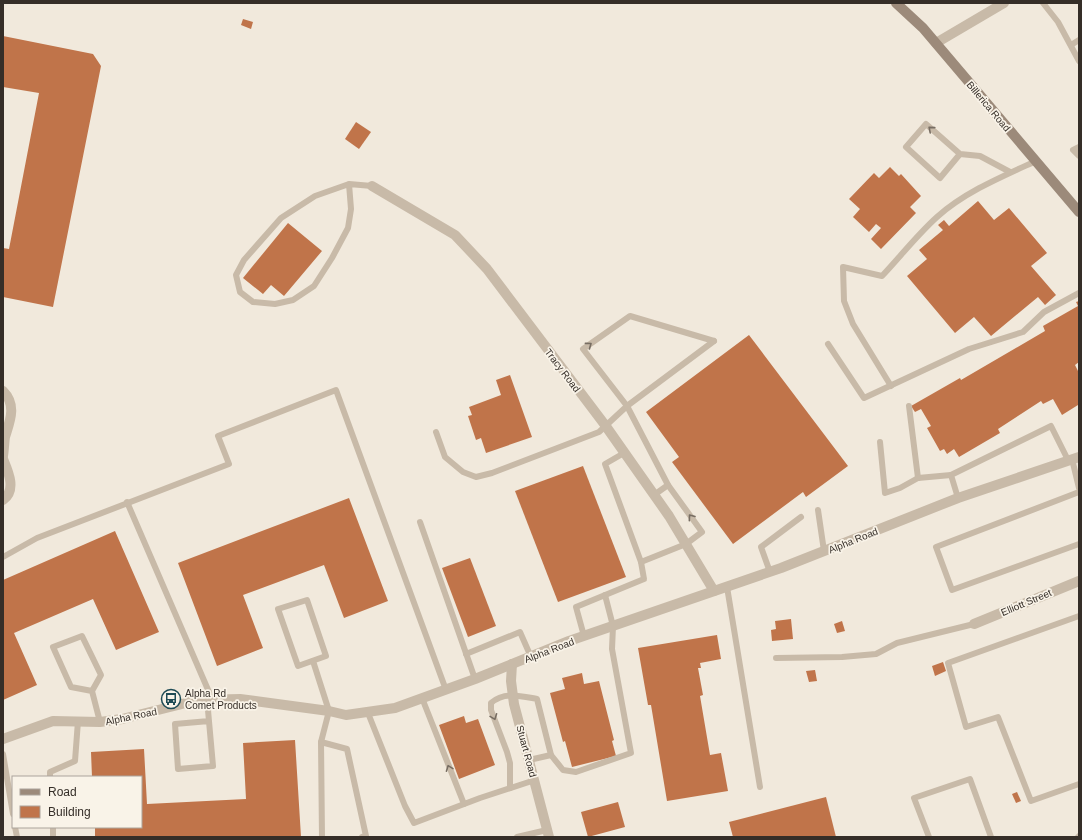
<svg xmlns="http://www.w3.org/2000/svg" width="1082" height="840" viewBox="0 0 1082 840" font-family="Arial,sans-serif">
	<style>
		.building { fill: #c0744a }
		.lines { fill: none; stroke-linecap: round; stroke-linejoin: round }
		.service { stroke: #c8baa8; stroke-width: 6 }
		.minor { stroke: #c8baa8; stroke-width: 10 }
		.secondary { stroke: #9c8a7a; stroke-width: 10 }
		.oneway { stroke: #776d62 }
		.labels { text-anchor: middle; stroke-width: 3.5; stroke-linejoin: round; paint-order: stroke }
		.street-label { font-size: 10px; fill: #352e28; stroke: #f9f3e8 }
		.poi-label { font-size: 10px; fill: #352e28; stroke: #f9f3e8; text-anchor: start }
	</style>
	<rect width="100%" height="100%" fill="#f1e9dc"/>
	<g class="building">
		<polygon points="243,19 253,22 251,29 241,25"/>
		<polygon points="3,36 93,54 101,66 53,307 3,297 3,248 9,249 39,93 3,87"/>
		<polygon points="356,122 371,132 359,149 345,139"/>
		<polygon points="890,167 899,176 901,174 921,196 910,207 916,213 881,249 871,239 881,228 876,224 869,232 853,217 860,209 849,199 874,173 879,178"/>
		<polygon points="978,201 994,220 1009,208 1047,253 1031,266 1056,295 1045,305 1038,297 991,336 974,317 955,333 907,276 927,259 919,250 943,230 938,225 944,220 949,226"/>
		<polygon points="288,223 322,251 284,296 271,285 263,294 243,278"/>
		<polygon points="1079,301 1079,362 1075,365 1079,373 1079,407 1078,405 1062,415 1053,399 1043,404 1041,401 998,429 1000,433 959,457 954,449 947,454 944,449 940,451 927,428 931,426 921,409 915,412 911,406 960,378 961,380 1045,331 1043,326 1078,306 1076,302"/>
		<polygon points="749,335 848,466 806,497 803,492 733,544 672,462 679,457 646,412"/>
		<polygon points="510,375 532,437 486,453 481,438 476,440 468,416 472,415 469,407 501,395 496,380"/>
		<polygon points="583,466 626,577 558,602 515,491"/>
		<polygon points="349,498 388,601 344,618 324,565 243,595 263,648 217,666 178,563"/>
		<polygon points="115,531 159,632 116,650 93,599 14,633 37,685 3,700 3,580"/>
		<polygon points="470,558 496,626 468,637 442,568"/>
		<polygon points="791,619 793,639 772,641 771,630 776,629 775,621"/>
		<polygon points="842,621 845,631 837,633 834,624"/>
		<polygon points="717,635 721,659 700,663 701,668 698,668 703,695 700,696 710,755 721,753 728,791 667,801 651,705 648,705 638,648"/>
		<polygon points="943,662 946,671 935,676 932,666"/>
		<polygon points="815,670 817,681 809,682 806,671"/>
		<polygon points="582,673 584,684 599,681 614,740 612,741 616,756 572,767 565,741 563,742 550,693 565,689 562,678"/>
		<polygon points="464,716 466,723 478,719 495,765 459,779 439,725"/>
		<polygon points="295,740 301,837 95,837 95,827 141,827 141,777 92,777 91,752 144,749 147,804 246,799 243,743"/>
		<polygon points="1017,792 1021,801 1016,803 1012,794"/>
		<polygon points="826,797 836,837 733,837 729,822"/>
		<polygon points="618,802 625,827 588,837 581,812"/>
	</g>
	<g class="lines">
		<g class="service">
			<polyline points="1043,3 1058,22 1079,61"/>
			<polyline points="1071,45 1079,40"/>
			<polyline points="1079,147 1073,150 1079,156"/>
			<polyline points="960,154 940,178 906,147 926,124 960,154 980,156 1010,172"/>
			<polyline points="349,184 351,209 348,228 332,258 314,286 293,300 275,304 253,302 240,292 236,275 244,260 281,218 315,196 349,184 372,186"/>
			<polyline points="828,344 864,398 969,349 1023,332 1044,312 1079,293"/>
			<path d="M891,386L853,324L844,301L843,267L882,276C900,257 917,235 937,217C965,192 1001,177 1036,161"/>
			<polyline points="909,406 918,478"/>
			<polyline points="436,432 445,457 463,472 476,477 492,473 599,432 627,406 714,341"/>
			<polyline points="880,442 885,493 900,488 918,478 951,475"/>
			<polyline points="624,453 605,464 641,562 686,544 702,532 668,485 627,406 583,349 630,316 714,341"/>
			<polyline points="1072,459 1079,488"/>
			<polyline points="1079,492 936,547 952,590 1079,544"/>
			<polyline points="654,495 668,485"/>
			<polyline points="958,498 951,475 1051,426 1068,460"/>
			<polyline points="127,502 212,699"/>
			<polyline points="818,510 824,551"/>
			<polyline points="420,522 475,679"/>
			<polyline points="3,557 37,538 229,464 218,436 336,390 446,690"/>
			<polyline points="770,572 761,547 801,517"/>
			<polyline points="727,587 760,787"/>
			<polygon points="307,600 326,656 298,666 278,609"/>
			<polyline points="1079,616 948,663 966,727 998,717 1031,801 1079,784"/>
			<polyline points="584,636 576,607 644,579 641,562"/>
			<polyline points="466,654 520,632 531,657"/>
			<polyline points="776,658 842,657 876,654 897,643 974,624"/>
			<polyline points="313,661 329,711 321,742 322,837"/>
			<polyline points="92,691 71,687 53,647 82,636 101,675 92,691 100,722"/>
			<polyline points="422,698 464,804"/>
			<polyline points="207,699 213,766 178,769 175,724 209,721"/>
			<polyline points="368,713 405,806 414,823 480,798 535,780"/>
			<polyline points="321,742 347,749 366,836 362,837"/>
			<polyline points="3,754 13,814"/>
			<polyline points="551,755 563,770 576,772 631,753 612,649 613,626 605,595"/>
			<polyline points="50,777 50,772 75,761 78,721"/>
			<path d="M510,788V763L507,752L491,710V703C504,691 521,696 537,699L551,755L529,760"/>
			<polyline points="15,827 17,837"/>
			<polyline points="53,827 53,837"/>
			<polyline points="517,837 547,830"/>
			<polyline points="929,837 914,798 970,779 991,837"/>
			<polyline points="1078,837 1079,836"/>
		</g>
		<g class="minor">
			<polyline points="936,43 1004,3"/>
			<polyline points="372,186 455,235 487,269 605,425 669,516 714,591"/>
			<path d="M3,391C17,405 10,421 5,437C4,443 4,450 3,456"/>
			<path d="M3,459C8,471 17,490 3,500"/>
			<polyline points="974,624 1079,581"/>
			<polyline points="512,664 511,681 514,704 549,837"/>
			<polyline points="3,739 53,721 100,722 122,719 198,700 240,699 329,711 346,715 395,708 475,679 569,641 781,568 958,498 1079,457"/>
		</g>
		<polyline class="secondary" points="896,3 923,28 1079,212"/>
	</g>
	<defs><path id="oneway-chevron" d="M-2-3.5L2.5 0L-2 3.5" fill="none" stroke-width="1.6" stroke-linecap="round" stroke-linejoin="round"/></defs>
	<g class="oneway">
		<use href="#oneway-chevron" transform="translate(931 129) rotate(-139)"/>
		<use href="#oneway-chevron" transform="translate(589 345) rotate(-36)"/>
		<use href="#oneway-chevron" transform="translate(691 517) rotate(-126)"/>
		<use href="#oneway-chevron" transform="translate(494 717) rotate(69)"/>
		<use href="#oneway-chevron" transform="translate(449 768) rotate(-111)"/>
	</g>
	<defs>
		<symbol id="bus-ring" viewBox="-11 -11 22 22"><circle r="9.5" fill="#f9f3e8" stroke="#1f4b55" stroke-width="1.5"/><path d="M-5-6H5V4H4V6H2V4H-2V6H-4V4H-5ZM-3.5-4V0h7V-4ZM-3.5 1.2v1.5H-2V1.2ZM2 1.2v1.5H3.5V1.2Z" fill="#1f4b55"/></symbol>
	</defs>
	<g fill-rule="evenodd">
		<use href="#bus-ring" x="160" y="688" width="22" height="22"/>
	</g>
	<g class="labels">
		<g class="street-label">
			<text transform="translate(989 106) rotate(50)" y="4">Billerica Road</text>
			<text transform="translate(563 370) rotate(53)" y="4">Tracy Road</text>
			<text transform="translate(853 540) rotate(-22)" y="4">Alpha Road</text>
			<text transform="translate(1026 602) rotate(-23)" y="4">Elliott Street</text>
			<text transform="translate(549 650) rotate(-21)" y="4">Alpha Road</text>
			<text transform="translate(131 716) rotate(-12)" y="4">Alpha Road</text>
			<text transform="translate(527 751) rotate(75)" y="4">Stuart Road</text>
		</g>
		<g class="poi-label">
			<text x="185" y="697">Alpha Rd<tspan x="185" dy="12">Comet Products</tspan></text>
		</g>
	</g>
	<rect width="1082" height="840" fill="none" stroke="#352e28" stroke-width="8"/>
	<rect x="12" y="776" width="130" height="52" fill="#f9f3e8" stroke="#aba49b"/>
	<rect x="20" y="789" width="20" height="6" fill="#9c8a7a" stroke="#aba49b"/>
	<text x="48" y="796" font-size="12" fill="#352e28">Road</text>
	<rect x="20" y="806" width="20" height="12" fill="#c0744a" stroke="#aba49b"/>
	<text x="48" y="816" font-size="12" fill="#352e28">Building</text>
</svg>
